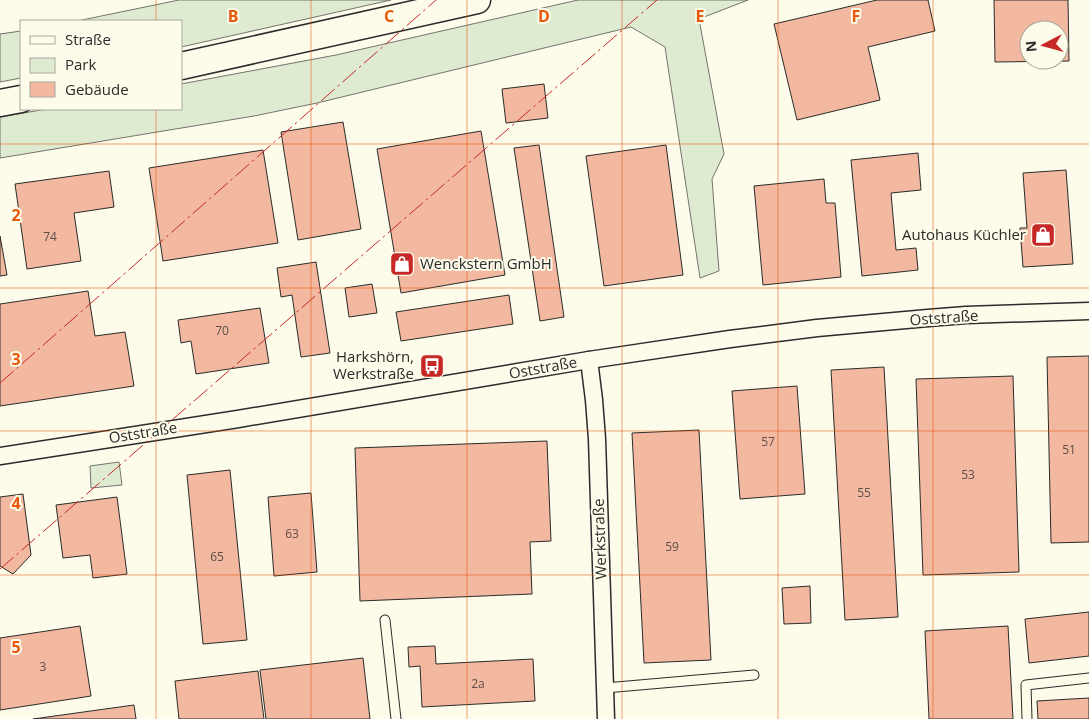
<svg xmlns="http://www.w3.org/2000/svg" width="1089" height="719" viewBox="0 0 1089 719" font-family="'Open Sans',sans-serif">
	<style>
		.green { fill: #deebd1; stroke: #74746e }
		.building { fill: #f2b8a0; stroke: #2b2b2b; fill-rule: evenodd }
		.lines { fill: none; stroke-linecap: round; stroke-linejoin: round }
		.lane-casing { stroke: #2b2b2b; stroke-width: 11 }
		.street-casing { stroke: #2b2b2b; stroke-width: 19 }
		.primary-casing { stroke: #2b2b2b; stroke-width: 29 }
		.lane { stroke: #fdfbea; stroke-width: 9 }
		.street { stroke: #fdfbea; stroke-width: 16 }
		.primary { stroke: #fdfbea; stroke-width: 26 }
		.power { stroke: #c62828; stroke-width: 1; stroke-dasharray: 18 4 2.5 4; stroke-linecap: butt }
		.grid { fill: none; stroke: #e8590c; stroke-width: 1; stroke-opacity: 0.55 }
		.labels { text-anchor: middle; stroke-width: 4; stroke-linejoin: round; paint-order: stroke }
		.number-label { font-size: 12px; fill: #5d4e48 }
		.poi-label { font-size: 15px; fill: #2b2b2b; stroke: #fdfbea; text-anchor: end }
		.street-label { font-size: 15px; fill: #2b2b2b; stroke: #fdfbea }
		.grid-label { font-size: 16px; text-anchor: middle; font-weight: bold; fill: #e8590c; stroke: #fdfbea; stroke-width: 4; stroke-linejoin: round; paint-order: stroke }
	</style>
	<rect width="100%" height="100%" fill="#fdfbea"/>
	<g class="green">
		<polygon points="179,0 391,0 181,47 181,21 77,21"/>
		<polygon points="578,0 748,0 699,19 724,154 712,179 719,271 700,278 665,47 631,27 317,103 254,116 0,158 0,117 47,109 181,109 181,84 336,55"/>
		<polygon points="21,31 21,78 0,82 0,34"/>
		<polygon points="119,462 122,485 91,488 90,466"/>
	</g>
	<g class="building">
		<polygon points="877,0 928,0 935,31 868,47 880,100 797,120 774,24"/>
		<path d="M994,0H1068L1069,61L995,62ZM1029,30H1059V60H1029Z"/>
		<polygon points="544,84 548,118 506,123 502,89"/>
		<polygon points="343,122 361,229 298,240 281,132"/>
		<polygon points="481,131 505,275 401,293 377,149"/>
		<polygon points="539,145 564,317 540,321 514,148"/>
		<polygon points="666,145 683,275 604,286 586,156"/>
		<polygon points="263,150 278,243 163,261 149,168"/>
		<polygon points="918,153 921,190 891,193 896,250 916,248 918,270 862,276 851,160"/>
		<polygon points="1066,170 1073,264 1023,267 1020,228 1027,228 1023,173"/>
		<polygon points="109,171 114,207 74,213 81,261 27,269 15,184"/>
		<polygon points="824,179 826,203 835,203 841,277 763,285 754,186"/>
		<polygon points="0,236 7,275 0,276"/>
		<polygon points="316,262 330,353 301,357 292,295 281,297 277,268"/>
		<polygon points="372,284 377,313 349,317 345,288"/>
		<polygon points="88,291 95,336 125,332 134,386 0,406 0,304"/>
		<polygon points="509,295 513,324 401,341 396,312"/>
		<polygon points="260,308 269,363 196,374 191,341 181,343 178,320"/>
		<polygon points="1089,356 1089,542 1051,543 1047,357"/>
		<polygon points="884,367 898,617 845,620 831,370"/>
		<polygon points="1013,376 1019,572 923,575 916,379"/>
		<polygon points="797,386 805,494 740,499 732,391"/>
		<polygon points="699,430 711,660 644,663 632,433"/>
		<polygon points="547,441 551,541 530,542 532,594 360,601 355,448"/>
		<polygon points="230,470 247,640 203,644 187,475"/>
		<polygon points="311,493 317,572 274,576 268,497"/>
		<polygon points="23,494 31,555 13,574 0,566 0,497"/>
		<polygon points="117,497 127,574 93,578 90,555 63,558 56,505"/>
		<polygon points="810,586 811,623 784,624 782,588"/>
		<polygon points="1089,612 1089,656 1029,663 1025,619"/>
		<polygon points="80,626 91,696 0,710 0,638"/>
		<polygon points="1008,626 1013,719 929,719 925,631"/>
		<polygon points="435,646 436,664 533,659 535,701 422,707 420,666 409,667 408,647"/>
		<polygon points="363,658 370,719 266,719 260,670"/>
		<polygon points="258,671 264,719 179,719 175,681"/>
		<polygon points="1089,698 1089,719 1038,719 1037,701"/>
		<polygon points="134,705 136,719 33,719"/>
	</g>
	<g class="lines">
		<defs>
			<g id="lane">
				<polyline points="385,620 396,719"/>
				<polyline points="605,688 754,675"/>
				<polyline points="1027,719 1026,685 1089,678"/>
			</g>
			<g id="street">
				<polyline points="589,360 594,400 597,439 606,719"/>
				<polyline points="0,456 238,419 589,360 730,339 817,328 928,318 966,315 1089,311"/>
			</g>
			<g id="primary">
				<polyline points="181,66 477,0"/>
				<polyline points="0,103 21,99"/>
			</g>
		</defs>
		<use href="#lane" class="lane-casing"/>
		<use href="#street" class="street-casing"/>
		<use href="#primary" class="primary-casing"/>
		<use href="#lane" class="lane"/>
		<use href="#street" class="street"/>
		<use href="#primary" class="primary"/>
		<g class="power">
			<polyline points="0,383 436,0"/>
			<polyline points="0,569 657,0"/>
		</g>
	</g>
	<path class="grid" d="M156,0V21M311,0V719M467,0V719M622,0V719M778,0V719M933,0V719M156,109V719M0,144H1089M0,288H1089M0,431H1089M0,575H1089"/>
	<defs>
		<symbol id="shop-square" viewBox="-11 -11 22 22"><rect x="-9" y="-9" width="18" height="18" rx="4" fill="#c62828" stroke="#fdfbea"/><path d="M-5-2.5h2.3a2.7 3.5 0 0 1 5.4 0H5L5.5 6h-11ZM-1.5-2.5h3a1.5 2.3 0 0 0-3 0Z" fill="#fff"/></symbol>
		<symbol id="bus-square" viewBox="-11 -11 22 22"><rect x="-9" y="-9" width="18" height="18" rx="4" fill="#c62828" stroke="#fdfbea"/><path d="M-5-6H5V4H4V6H2V4H-2V6H-4V4H-5ZM-3.5-4V0h7V-4ZM-3.5 1.2v1.5H-2V1.2ZM2 1.2v1.5H3.5V1.2Z" fill="#fff"/></symbol>
	</defs>
	<g fill-rule="evenodd">
		<use href="#shop-square" x="1029" y="221" width="28" height="28"/>
		<use href="#shop-square" x="388" y="250" width="28" height="28"/>
		<use href="#bus-square" x="418" y="352" width="28" height="28"/>
	</g>
	<g class="labels">
		<g class="number-label">
			<text x="50" y="241">74</text>
			<text x="222" y="335">70</text>
			<text x="768" y="446">57</text>
			<text x="1069" y="454">51</text>
			<text x="968" y="479">53</text>
			<text x="864" y="497">55</text>
			<text x="292" y="538">63</text>
			<text x="672" y="551">59</text>
			<text x="217" y="561">65</text>
			<text x="43" y="671">3</text>
			<text x="478" y="688">2a</text>
		</g>
		<g class="poi-label">
			<text x="1026" y="240">Autohaus Küchler</text>
			<text x="420" y="269" text-anchor="start">Wenckstern GmbH</text>
			<text x="414" y="362">Harkshörn,<tspan x="414" dy="17">Werkstraße</tspan></text>
		</g>
		<g class="street-label">
			<text transform="translate(944 318) rotate(-4)" y="5">Oststraße</text>
			<text transform="translate(543 368) rotate(-10)" y="5">Oststraße</text>
			<text transform="translate(143 433) rotate(-9)" y="5">Oststraße</text>
			<text transform="translate(600 539) rotate(-92)" y="5">Werkstraße</text>
		</g>
	</g>
	<g class="grid-label">
		<text x="233" y="22">B</text>
		<text x="389" y="22">C</text>
		<text x="544" y="22">D</text>
		<text x="700" y="22">E</text>
		<text x="856" y="22">F</text>
		<text x="16" y="221">2</text>
		<text x="16" y="365">3</text>
		<text x="16" y="509">4</text>
		<text x="16" y="653">5</text>
	</g>
	<rect x="20" y="20" width="162" height="90" fill="#fdfbea" stroke="#a9a89e"/>
	<rect x="30" y="36" width="25" height="8" fill="#fdfbea" stroke="#a9a89e"/>
	<text x="65" y="45" font-size="15" fill="#2b2b2b">Straße</text>
	<rect x="30" y="58" width="25" height="15" fill="#deebd1" stroke="#a9a89e"/>
	<text x="65" y="70" font-size="15" fill="#2b2b2b">Park</text>
	<rect x="30" y="82" width="25" height="15" fill="#f2b8a0" stroke="#a9a89e"/>
	<text x="65" y="95" font-size="15" fill="#2b2b2b">Gebäude</text>
	<g transform="translate(1044 45) rotate(264)"><circle r="24" fill="#fdfbea" stroke="#a9a89e"/>
	<path d="M0-4L9 19L0 12L-9 19Z" fill="#c62828"/>
	<text y="-8" font-size="14" font-weight="bold" text-anchor="middle" fill="#2b2b2b">N</text>
	</g>
</svg>
